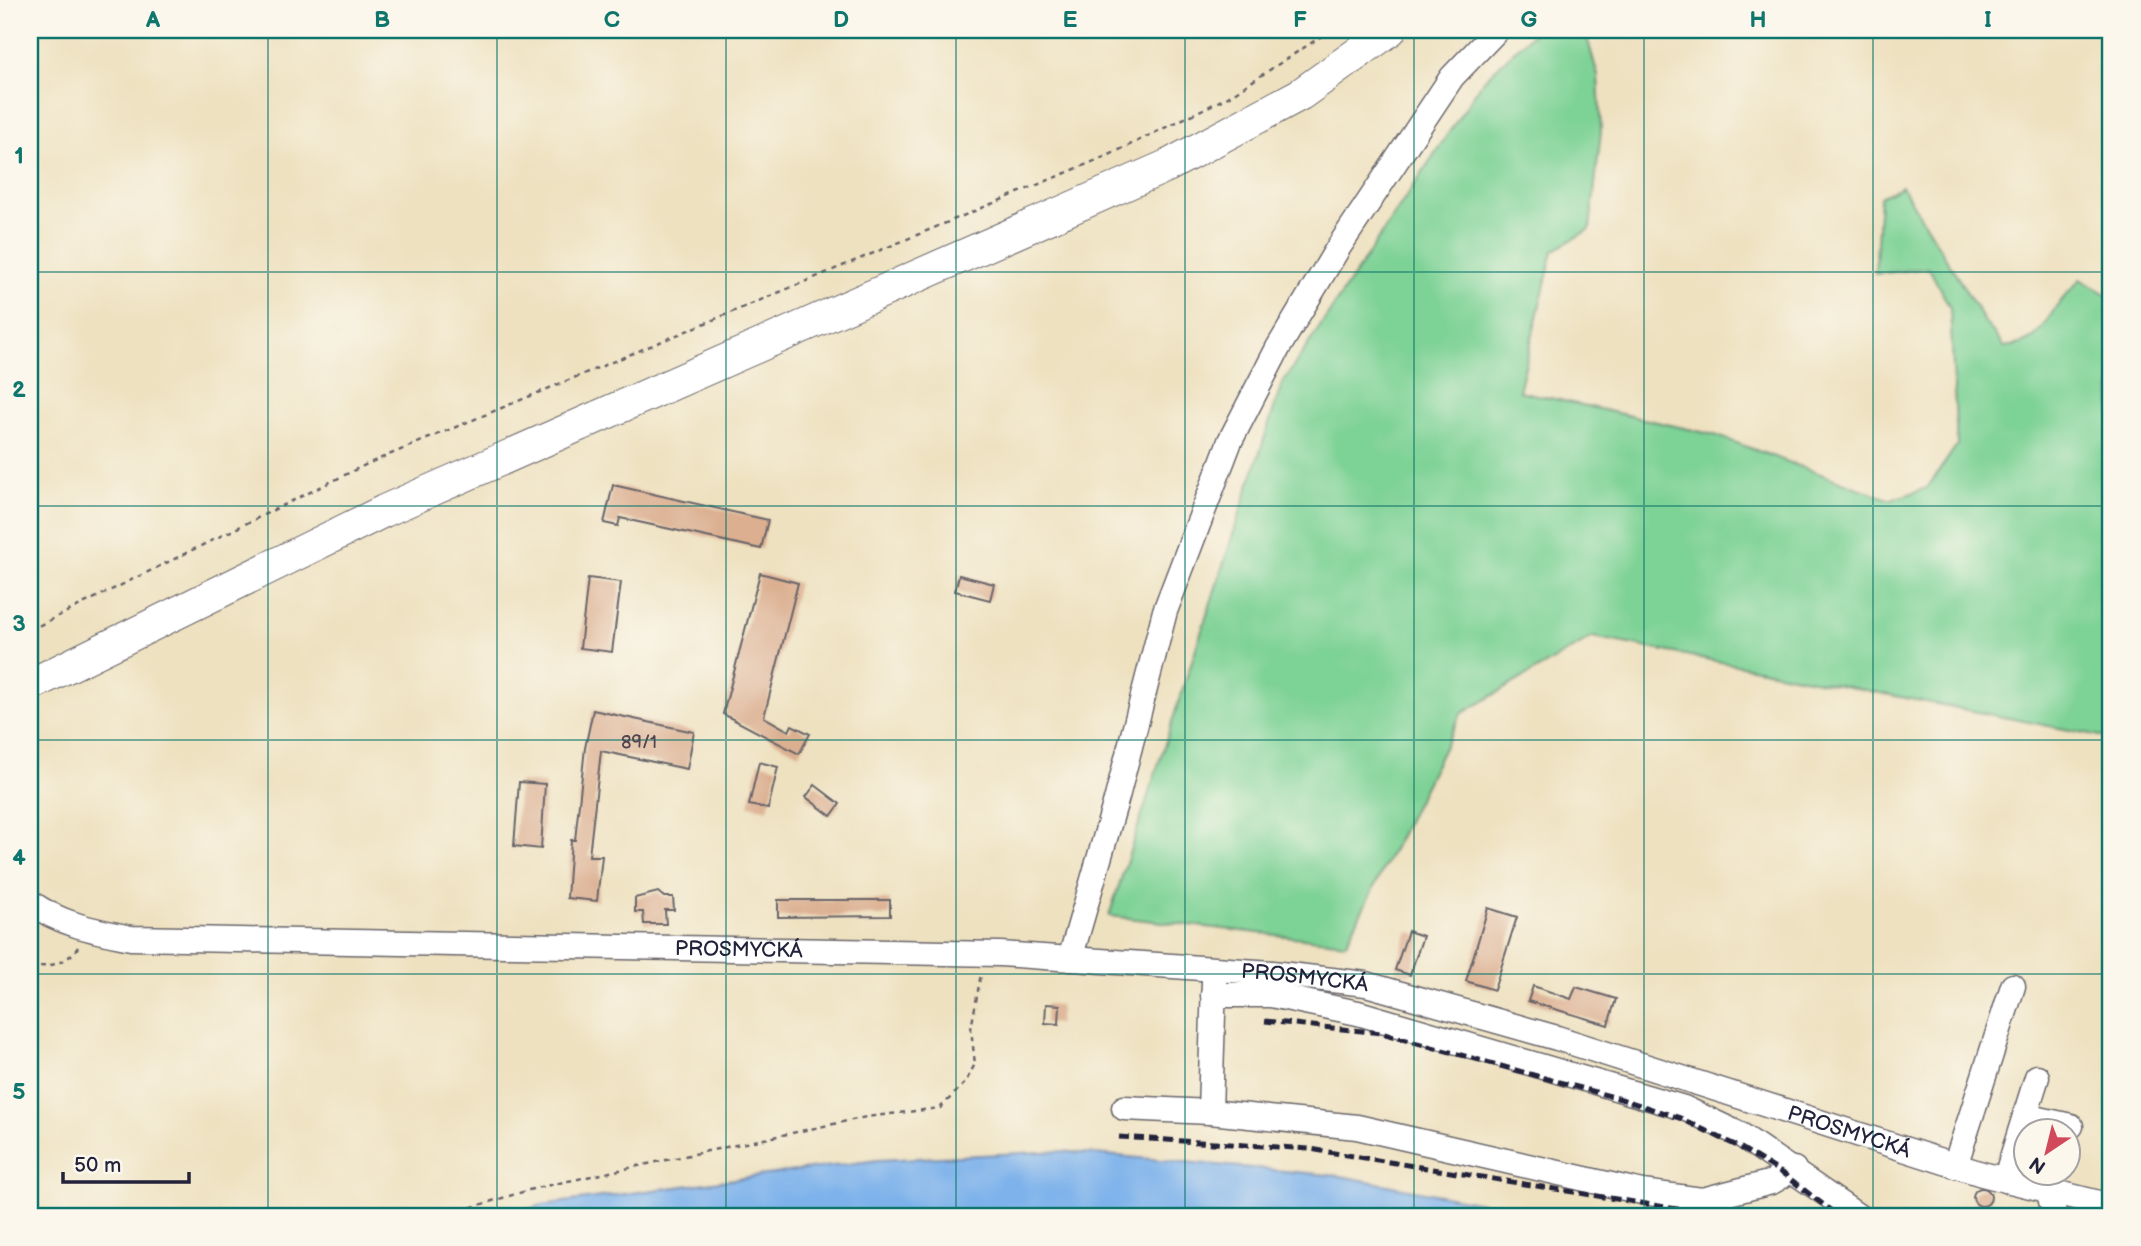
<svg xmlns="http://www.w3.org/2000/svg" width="2141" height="1246" viewBox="0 0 2141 1246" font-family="'Balsamiq Sans',sans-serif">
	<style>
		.green { fill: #7dd295; stroke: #507a68; stroke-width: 2 }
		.water { fill: #7eb2eb; stroke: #506a93; stroke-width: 2 }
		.building { fill: #dbaf90 }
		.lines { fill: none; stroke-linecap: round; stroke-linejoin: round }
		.minor-casing { stroke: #69656a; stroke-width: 27 }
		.major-casing { stroke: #69656a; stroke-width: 34 }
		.path { stroke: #69656a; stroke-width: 2.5; stroke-dasharray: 5 5; stroke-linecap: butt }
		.minor { stroke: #fff; stroke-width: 24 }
		.major { stroke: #fff; stroke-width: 32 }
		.rail { stroke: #22223b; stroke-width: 5; stroke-dasharray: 10 5; stroke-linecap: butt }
		.grid { fill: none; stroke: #0f766e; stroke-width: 2; stroke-opacity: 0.55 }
		.labels { text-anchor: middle; stroke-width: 6; stroke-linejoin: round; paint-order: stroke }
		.number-label { font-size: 18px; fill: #504550 }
		.street-label { font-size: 21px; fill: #22223b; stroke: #fbf7ec }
		.neatline { fill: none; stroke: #0f766e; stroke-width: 2.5 }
		.grid-label { font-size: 23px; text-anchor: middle; font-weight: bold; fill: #0f766e }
	</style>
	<rect width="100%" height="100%" fill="#fbf7ec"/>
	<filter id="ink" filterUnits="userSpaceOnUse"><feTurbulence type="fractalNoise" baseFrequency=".0143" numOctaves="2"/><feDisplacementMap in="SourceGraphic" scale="14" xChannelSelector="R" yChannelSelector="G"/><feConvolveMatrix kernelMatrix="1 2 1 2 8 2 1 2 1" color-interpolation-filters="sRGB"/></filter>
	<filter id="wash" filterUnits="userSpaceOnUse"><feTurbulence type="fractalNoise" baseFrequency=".00686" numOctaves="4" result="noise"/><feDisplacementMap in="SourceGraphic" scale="28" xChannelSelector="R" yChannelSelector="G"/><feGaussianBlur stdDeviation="1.57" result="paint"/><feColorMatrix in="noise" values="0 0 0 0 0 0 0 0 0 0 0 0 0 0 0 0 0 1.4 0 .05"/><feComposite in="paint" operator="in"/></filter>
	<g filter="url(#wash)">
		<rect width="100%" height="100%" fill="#eee1c0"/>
		<path class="green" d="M1536,30H1585L1598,76L1601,131L1590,229L1553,251L1519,391L1715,435L1891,500L1927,488L1957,445L1950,308L1929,268L1875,274L1880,197L1902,186L1986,324L2004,347C2039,344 2039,329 2058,305C2065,296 2073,288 2080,279L2111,297V730L2105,737L1593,637L1461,714L1346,943L1109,916L1282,384L1483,81Z"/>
		<polygon class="water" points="1061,1151 1341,1176 1549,1216 506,1216 542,1205 877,1160"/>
		<g id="blocks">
			<g class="building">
				<polygon points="613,485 768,520 761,549 620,518 618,526 604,523"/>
				<polygon points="760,573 798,583 764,717 789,731 792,725 810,734 799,754 723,714"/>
				<polygon points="959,575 994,584 990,600 955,591"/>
				<polygon points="588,578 621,582 612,652 580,648"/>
				<polygon points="593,710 694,732 687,769 601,751 589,856 602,856 597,901 567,898 571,840 575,840 585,748"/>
				<polygon points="759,762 778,767 768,809 749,805"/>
				<polygon points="519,782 545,784 541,849 514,846"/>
				<polygon points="815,785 840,804 831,816 806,797"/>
				<polygon points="658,892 664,897 673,897 674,910 665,910 666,924 644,924 643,912 635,912 635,898"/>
				<polygon points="778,900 890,900 890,916 778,917"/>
				<polygon points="1488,908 1517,917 1494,990 1466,981"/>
				<polygon points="1408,931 1423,936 1410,975 1395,970"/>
				<polygon points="1533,986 1571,999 1576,987 1616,999 1608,1025 1528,1001"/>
				<polygon points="1046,1004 1060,1005 1059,1024 1045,1023"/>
				<circle cx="1982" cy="1197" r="9"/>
			</g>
		</g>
	</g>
	<g filter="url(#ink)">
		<use href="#blocks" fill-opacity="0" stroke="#69656a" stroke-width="2"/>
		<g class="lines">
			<defs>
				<g id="minor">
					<path id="s1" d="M30,902C59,924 96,931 131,938L1000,954L1272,973L1366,984L1557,1038L1982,1174L2111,1206"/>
					<polyline points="1070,959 1117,797 1165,611 1230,441 1278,348 1338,248 1452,77 1497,30"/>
					<polyline points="1213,995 1271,995 1358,1013 1684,1108 1741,1135 1858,1216"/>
					<polyline points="1124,1108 1210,1112 1357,1127 1642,1192 1702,1200 1772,1182 1794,1169"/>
					<polyline points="1210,1112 1214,981"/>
					<polyline points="2025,1116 2071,1126"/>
					<polyline points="1955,1166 2013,986"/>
					<polyline points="2005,1180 2037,1077"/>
					<polyline points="2048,1190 2055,1216"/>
				</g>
				<polyline id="major" points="30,685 384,511 1167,166 1301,94 1390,30"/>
			</defs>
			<use href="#minor" class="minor-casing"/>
			<use href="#major" class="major-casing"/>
			<g class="path">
				<polyline points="30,630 367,464 1109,155 1228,97 1331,30"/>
				<path d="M30,966C48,968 68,963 78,947"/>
				<polyline points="442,1216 536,1188 866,1117 940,1108 965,1083 975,1064 971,1029 981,974"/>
			</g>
			<use href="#minor" class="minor"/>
			<use href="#major" class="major"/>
			<g class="rail">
				<polyline points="1265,1021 1381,1033 1621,1099 1680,1118 1741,1148 1785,1175 1838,1216"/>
				<polyline points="1119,1137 1310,1149 1720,1216"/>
			</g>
		</g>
	</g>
	<path class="grid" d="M268,30V1216M497,30V1216M726,30V1216M956,30V1216M1185,30V1216M1414,30V1216M1644,30V1216M1873,30V1216M30,272H2111M30,506H2111M30,740H2111M30,974H2111"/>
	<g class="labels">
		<g class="number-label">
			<text x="639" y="748">89/1</text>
		</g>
		<g class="street-label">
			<text dy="7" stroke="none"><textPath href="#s1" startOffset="716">PROSMYCKÁ</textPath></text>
			<text dy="7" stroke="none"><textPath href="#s1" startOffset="1283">PROSMYCKÁ</textPath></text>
			<text dy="7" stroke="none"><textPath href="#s1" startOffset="1850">PROSMYCKÁ</textPath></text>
		</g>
	</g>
	<rect width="2141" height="1246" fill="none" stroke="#fbf7ec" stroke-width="77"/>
	<g transform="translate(2047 1152) rotate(215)"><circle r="33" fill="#fbf7ec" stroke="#a4a2a5" stroke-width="2"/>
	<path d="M0-5L12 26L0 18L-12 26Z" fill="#d1495b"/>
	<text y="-10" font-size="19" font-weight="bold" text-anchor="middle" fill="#22223b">N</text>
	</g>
	<path d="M63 1172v10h126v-10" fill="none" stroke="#22223b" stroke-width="3.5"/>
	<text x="74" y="1172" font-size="21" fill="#22223b" stroke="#fbf7ec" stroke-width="5" paint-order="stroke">50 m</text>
	<rect x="38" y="38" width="2064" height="1170" class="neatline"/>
	<g class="grid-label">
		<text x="153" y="27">A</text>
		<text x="382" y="27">B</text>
		<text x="612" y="27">C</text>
		<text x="841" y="27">D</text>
		<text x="1070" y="27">E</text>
		<text x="1300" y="27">F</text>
		<text x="1529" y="27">G</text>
		<text x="1758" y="27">H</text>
		<text x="1988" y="27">I</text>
		<text x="19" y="163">1</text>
		<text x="19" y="397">2</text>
		<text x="19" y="631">3</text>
		<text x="19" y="865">4</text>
		<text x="19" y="1099">5</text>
	</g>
</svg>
